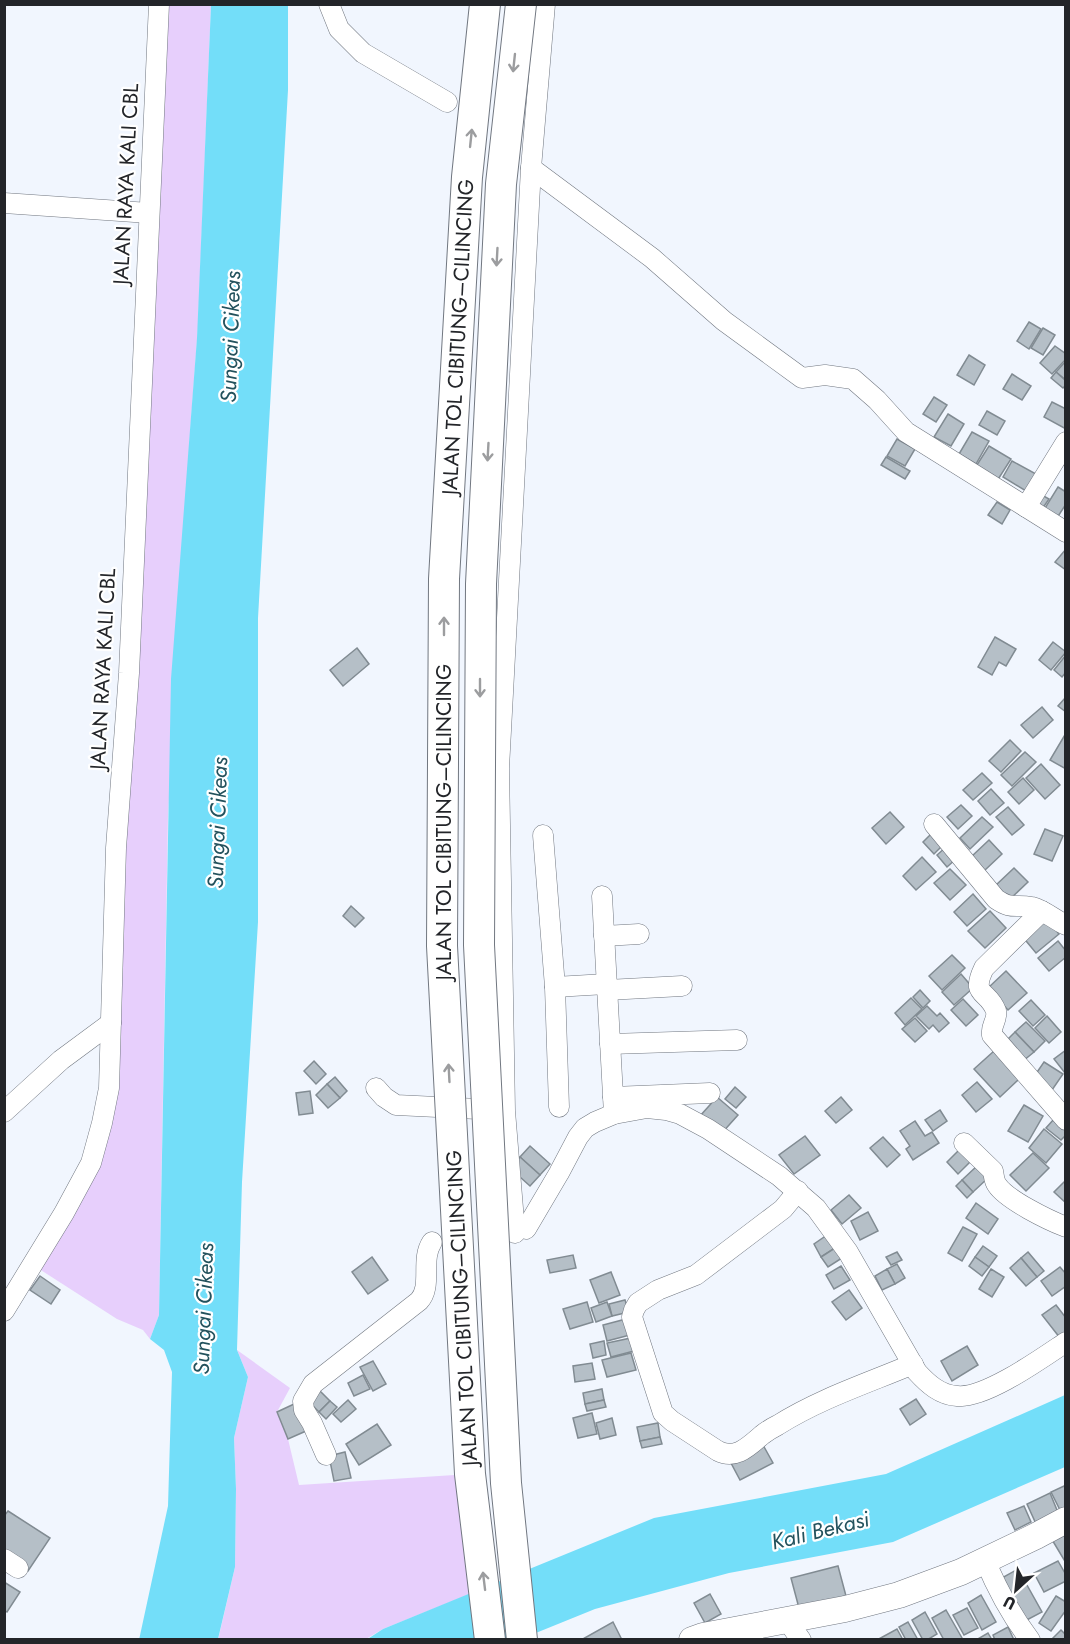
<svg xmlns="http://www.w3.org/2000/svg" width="1070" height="1644" viewBox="0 0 1070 1644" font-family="Jost,sans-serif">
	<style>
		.green { fill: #e7cffc }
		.water { fill: #73def9 }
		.building { fill: #b5bfc7; stroke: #818b92; stroke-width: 1.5 }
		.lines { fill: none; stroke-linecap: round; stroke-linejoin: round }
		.minor-casing { stroke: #717780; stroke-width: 21 }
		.major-casing { stroke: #717780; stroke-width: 27 }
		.minor { stroke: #fff; stroke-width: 20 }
		.major { stroke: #fff; stroke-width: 26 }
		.highway-bridge-casing { stroke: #717780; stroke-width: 32; stroke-linecap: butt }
		.highway-bridge { stroke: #fff; stroke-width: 30 }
		.oneway { stroke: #9c9d9f }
		.labels { text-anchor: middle; stroke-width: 4.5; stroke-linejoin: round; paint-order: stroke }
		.street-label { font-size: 21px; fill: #232529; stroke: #fff }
		.water-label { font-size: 22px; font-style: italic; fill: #23525d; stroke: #fff }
	</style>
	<rect width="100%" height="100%" fill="#f1f6fe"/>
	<g class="green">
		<polygon points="167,5 211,5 198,327 190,434 168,816 159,1315 150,1339 143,1330 117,1319 33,1265 64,1213 109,1088"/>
		<polygon points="237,1350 290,1388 277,1412 288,1439 299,1485 470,1474 485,1588 383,1629 366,1639 218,1640 235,1567 236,1489 234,1438 248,1377"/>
	</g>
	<g class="water">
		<polygon points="211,5 288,5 288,90 258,618 258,922 242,1182 237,1350 248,1377 234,1438 236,1489 235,1567 218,1639 139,1640 168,1506 172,1372 164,1350 150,1339 159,1315 171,679 197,338"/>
		<polygon points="1065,1395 1065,1467 893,1542 729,1573 595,1609 521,1639 366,1640 383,1629 654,1518 886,1474"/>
	</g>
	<g class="building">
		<polygon points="1029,322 1041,329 1029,349 1017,341"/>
		<polygon points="1043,328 1055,335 1043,355 1031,348"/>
		<polygon points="1055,346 1066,354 1066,359 1052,374 1040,363"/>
		<polygon points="969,355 985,365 974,385 957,375"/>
		<polygon points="1065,362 1066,363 1066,380 1056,372"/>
		<polygon points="1056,372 1066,381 1066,385 1063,388 1051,378"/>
		<polygon points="1012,374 1031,386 1022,400 1003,389"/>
		<polygon points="934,397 947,405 936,422 923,414"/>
		<polygon points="1052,402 1066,409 1066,429 1044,417"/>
		<polygon points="987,411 1005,421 997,435 979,425"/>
		<polygon points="948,414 964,424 951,446 934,437"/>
		<polygon points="972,432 989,441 976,464 959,454"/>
		<polygon points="897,439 915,449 905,466 887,456"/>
		<polygon points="989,446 1011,459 997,481 975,468"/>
		<polygon points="886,457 910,471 905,479 881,465"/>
		<polygon points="1012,461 1036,474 1026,491 1003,477"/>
		<polygon points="1058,487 1066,492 1066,504 1055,521 1042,513"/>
		<polygon points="1040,494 1049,499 1040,512 1032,507"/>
		<polygon points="997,502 1010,510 1002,524 988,515"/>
		<polygon points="1066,549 1066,570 1055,562"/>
		<polygon points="995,637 1016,649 1006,666 999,662 992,675 978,667"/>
		<polygon points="1053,642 1066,652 1051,670 1039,660"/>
		<polygon points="357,648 369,664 343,686 330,670"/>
		<polygon points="1066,655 1066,672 1062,677 1054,670"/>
		<polygon points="1066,697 1066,712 1058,706"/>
		<polygon points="1042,707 1053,720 1033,738 1021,725"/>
		<polygon points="1066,733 1066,769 1050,760"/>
		<polygon points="1010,740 1021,751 1001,772 989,761"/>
		<polygon points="1025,752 1036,762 1012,786 1001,775"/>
		<polygon points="1041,764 1060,785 1045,799 1026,778"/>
		<polygon points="982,773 992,783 973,800 963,790"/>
		<polygon points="1023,778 1034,790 1019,804 1008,792"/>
		<polygon points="991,789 1004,803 990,815 978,801"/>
		<polygon points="961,805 972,816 958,829 947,817"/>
		<polygon points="1008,807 1024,825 1012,835 996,817"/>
		<polygon points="890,812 904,827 886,844 872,828"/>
		<polygon points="982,817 993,827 970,849 960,838"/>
		<polygon points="1045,829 1063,836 1052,861 1034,854"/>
		<polygon points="933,832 944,844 934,854 923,842"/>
		<polygon points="989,840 1002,854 984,871 971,857"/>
		<polygon points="946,847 956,859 947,867 937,855"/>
		<polygon points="922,857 936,872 916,890 903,876"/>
		<polygon points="1014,868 1028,882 1009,900 995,886"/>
		<polygon points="950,869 966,885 950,900 934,883"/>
		<polygon points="973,894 986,909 967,926 954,912"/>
		<polygon points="351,906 364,918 355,927 343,916"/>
		<polygon points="990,911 1006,928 985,948 968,931"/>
		<polygon points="1045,918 1059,934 1036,953 1022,936"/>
		<polygon points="1058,941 1066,951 1066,957 1049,971 1038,958"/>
		<polygon points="952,955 965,968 942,990 929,976"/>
		<polygon points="1006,971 1027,993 1008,1010 988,988"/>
		<polygon points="961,974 973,988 954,1005 942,992"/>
		<polygon points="920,990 930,1001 923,1008 913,997"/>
		<polygon points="911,998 922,1009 905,1025 895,1013"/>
		<polygon points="963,999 978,1015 966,1026 951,1010"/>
		<polygon points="1031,1000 1045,1015 1033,1026 1019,1011"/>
		<polygon points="927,1006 937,1016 940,1013 949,1023 939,1032 933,1025 929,1029 916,1016"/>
		<polygon points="1047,1016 1061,1032 1049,1043 1035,1028"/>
		<polygon points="915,1018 927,1031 915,1042 902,1029"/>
		<polygon points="1026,1022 1045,1041 1034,1052 1015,1032"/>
		<polygon points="1015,1032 1034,1052 1023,1061 1005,1042"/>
		<polygon points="1066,1050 1066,1073 1065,1073 1054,1059"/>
		<polygon points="994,1051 1019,1079 1000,1097 974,1069"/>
		<polygon points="314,1061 326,1074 316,1084 304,1071"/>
		<polygon points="1044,1062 1063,1074 1052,1090 1033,1078"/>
		<polygon points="335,1077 347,1091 340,1098 327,1084"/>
		<polygon points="977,1082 992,1099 976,1112 962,1095"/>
		<polygon points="327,1084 340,1098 328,1108 316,1095"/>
		<polygon points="735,1087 746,1097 736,1108 725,1099"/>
		<polygon points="310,1091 313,1113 299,1115 296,1093"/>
		<polygon points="717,1097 738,1115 721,1134 700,1116"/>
		<polygon points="841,1097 852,1110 836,1123 825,1111"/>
		<polygon points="1024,1105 1043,1116 1028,1142 1008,1131"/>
		<polygon points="940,1110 947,1121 933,1131 925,1120"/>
		<polygon points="1054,1119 1066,1129 1066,1135 1061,1140 1046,1128"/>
		<polygon points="915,1121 925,1136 932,1132 939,1143 913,1160 906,1149 910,1146 900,1131"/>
		<polygon points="1044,1129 1062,1144 1046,1163 1029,1148"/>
		<polygon points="805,1136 820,1155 794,1174 779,1155"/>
		<polygon points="883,1137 900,1155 887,1167 870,1148"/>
		<polygon points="530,1146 550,1164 540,1175 520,1157"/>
		<polygon points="962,1147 973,1159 958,1174 947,1162"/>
		<polygon points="1033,1153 1049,1168 1026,1191 1010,1175"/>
		<polygon points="520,1157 540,1175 530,1186 510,1168"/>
		<polygon points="978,1165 989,1177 973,1192 962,1180"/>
		<polygon points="962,1180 973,1192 967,1198 956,1186"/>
		<polygon points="1066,1180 1066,1203 1054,1192"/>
		<polygon points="849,1195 861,1208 842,1224 831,1210"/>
		<polygon points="976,1203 998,1219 988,1234 966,1218"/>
		<polygon points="868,1212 878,1231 860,1240 851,1221"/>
		<polygon points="963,1227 977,1234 962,1261 948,1253"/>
		<polygon points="827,1235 835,1248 821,1257 814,1244"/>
		<polygon points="983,1246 997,1256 989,1267 975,1257"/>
		<polygon points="835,1248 842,1258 828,1267 821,1257"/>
		<polygon points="897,1252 902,1260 891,1265 886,1257"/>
		<polygon points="1028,1252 1044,1271 1037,1277 1021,1258"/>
		<polygon points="573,1255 576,1268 550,1273 547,1260"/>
		<polygon points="372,1257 388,1280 368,1294 352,1272"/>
		<polygon points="975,1257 989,1267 982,1276 969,1266"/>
		<polygon points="1021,1258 1037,1277 1026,1286 1010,1268"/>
		<polygon points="897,1264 905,1278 895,1284 887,1269"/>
		<polygon points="841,1266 850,1280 834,1289 826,1275"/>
		<polygon points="1060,1267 1066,1274 1066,1286 1052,1296 1041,1281"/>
		<polygon points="887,1269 895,1284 882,1290 875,1276"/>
		<polygon points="991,1269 1004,1277 992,1297 979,1289"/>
		<polygon points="611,1272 620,1295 599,1303 590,1280"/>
		<polygon points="40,1276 60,1290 51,1304 30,1290"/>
		<polygon points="849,1290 862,1308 846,1320 832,1302"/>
		<polygon points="625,1300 629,1312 612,1316 609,1304"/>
		<polygon points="587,1302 593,1322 570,1329 563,1309"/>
		<polygon points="607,1302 612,1316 596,1322 591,1308"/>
		<polygon points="1056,1305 1066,1318 1066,1341 1064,1343 1042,1315"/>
		<polygon points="626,1319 630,1335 607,1341 603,1325"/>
		<polygon points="631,1338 634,1351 611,1357 607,1343"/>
		<polygon points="604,1341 606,1355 593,1358 590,1344"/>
		<polygon points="967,1346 978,1365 952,1381 941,1361"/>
		<polygon points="631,1353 636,1370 607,1377 602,1360"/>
		<polygon points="373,1361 386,1384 373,1391 360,1367"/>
		<polygon points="592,1363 595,1379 575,1382 573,1366"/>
		<polygon points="363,1375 370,1389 354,1396 348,1383"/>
		<polygon points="602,1389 604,1400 585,1404 583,1393"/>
		<polygon points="320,1391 330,1401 319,1412 309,1402"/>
		<polygon points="916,1399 926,1414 910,1425 900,1409"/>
		<polygon points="348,1400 356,1409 341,1422 333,1414"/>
		<polygon points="604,1400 606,1407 587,1411 585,1404"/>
		<polygon points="330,1401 337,1407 326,1419 319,1412"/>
		<polygon points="294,1404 306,1431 288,1439 277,1412"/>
		<polygon points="592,1413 597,1434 578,1438 573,1418"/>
		<polygon points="612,1418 616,1435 600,1439 596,1423"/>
		<polygon points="658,1423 660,1437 640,1441 637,1427"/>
		<polygon points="377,1424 391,1445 359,1465 346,1444"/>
		<polygon points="660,1437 662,1444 642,1448 640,1441"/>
		<polygon points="763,1445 773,1463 740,1480 731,1463"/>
		<polygon points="345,1452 351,1478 334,1481 329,1456"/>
		<polygon points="1064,1486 1066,1490 1066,1513 1062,1514 1051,1492"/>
		<polygon points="1050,1493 1059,1515 1037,1526 1027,1504"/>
		<polygon points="1024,1506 1031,1522 1015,1530 1007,1513"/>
		<polygon points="8,1511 50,1538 28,1571 4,1556 4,1516"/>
		<polygon points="1066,1531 1066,1563 1051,1538"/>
		<polygon points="1058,1561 1066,1575 1066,1581 1044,1592 1034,1573"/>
		<polygon points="838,1566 846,1596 799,1608 791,1578"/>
		<polygon points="1018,1569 1042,1612 1023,1622 1000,1579"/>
		<polygon points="4,1582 20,1592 7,1612 4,1610"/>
		<polygon points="710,1594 721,1614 705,1623 694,1603"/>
		<polygon points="981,1595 996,1622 982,1630 968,1603"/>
		<polygon points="1056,1596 1066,1602 1066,1610 1051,1631 1039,1623"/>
		<polygon points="967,1608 978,1628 964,1635 953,1615"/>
		<polygon points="946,1610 962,1638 959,1640 944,1640 932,1618"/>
		<polygon points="925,1612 937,1634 927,1640 923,1640 912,1620"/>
		<polygon points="613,1622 621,1638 618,1640 581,1640"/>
		<polygon points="908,1622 918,1640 906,1640 899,1627"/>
		<polygon points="1008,1627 1014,1640 995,1640 993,1635"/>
		<polygon points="897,1629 903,1640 877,1640"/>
		<polygon points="1061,1630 1066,1635 1066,1640 1051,1640"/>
		<polygon points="988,1633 992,1640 976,1640"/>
	</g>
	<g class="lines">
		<defs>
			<g id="minor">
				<polyline points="329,4 339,29 363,53 447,102"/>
				<polyline points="531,168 652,258 724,321 802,378 825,375 853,379 877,400 906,432 1066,532"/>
				<polyline points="4,203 149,213"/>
				<polyline points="1026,507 1066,442"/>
				<path d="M934,824L996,899C1012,910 1014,904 1032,907C1044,910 1055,920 1066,925"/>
				<polyline points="543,835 555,987"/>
				<polyline points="602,896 614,1114"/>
				<path d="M1042,911L984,968C970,997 988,989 996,1011C998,1020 990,1026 992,1035L1066,1120"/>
				<polyline points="604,936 639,934"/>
				<polyline points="607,990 682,986"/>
				<polyline points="610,1044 737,1040"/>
				<polyline points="376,1088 384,1097 396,1105 499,1110"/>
				<polyline points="613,1097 710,1093"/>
				<polyline points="559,1107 555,987 606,984"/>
				<polyline points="4,1112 61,1060 111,1023"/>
				<path d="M964,1143L993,1171C994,1176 994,1181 997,1185C1007,1200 1048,1220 1066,1227"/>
				<path d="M798,1191L783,1209L696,1275L658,1290L638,1303L634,1310L632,1317L663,1413L672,1421L718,1451C736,1460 749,1446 762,1435C767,1431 772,1428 778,1425C819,1399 868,1383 913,1364"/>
				<path d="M526,1229L559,1173L578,1137L585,1128L595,1122L614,1114L647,1108L666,1110L680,1114L708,1129L779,1176L816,1208L848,1252L917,1372C928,1384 940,1395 957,1396C985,1399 1042,1358 1066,1342"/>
				<polyline points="515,1233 505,1111 499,768 531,168 545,4"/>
				<polyline points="4,1311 64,1213 91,1163 102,1123 109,1088 116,848 129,673 159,4"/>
				<path d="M326,1455L312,1423L304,1410L303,1401L313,1384L419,1301C433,1286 420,1260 432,1242"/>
				<polyline points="4,1559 18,1568"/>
				<path d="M985,1560C997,1589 1011,1615 1030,1640"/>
				<polyline points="787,1620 801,1640"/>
			</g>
			<polyline id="major" points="692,1640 703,1636 845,1609 899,1595 961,1572 1036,1536 1066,1520"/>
		</defs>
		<use href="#minor" class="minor-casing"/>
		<use href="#major" class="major-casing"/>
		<use href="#minor" class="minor"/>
		<use href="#major" class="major"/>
		<defs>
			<g id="highway-bridge">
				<polyline points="485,4 467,177 444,579 442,946 470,1474 490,1640"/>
				<polyline points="521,4 501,184 481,584 479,945 506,1483 522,1640"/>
			</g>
		</defs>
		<use href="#highway-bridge" class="highway-bridge-casing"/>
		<use href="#highway-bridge" class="highway-bridge"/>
	</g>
	<defs><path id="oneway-shaft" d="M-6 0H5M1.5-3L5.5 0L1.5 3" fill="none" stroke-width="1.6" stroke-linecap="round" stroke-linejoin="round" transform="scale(1.5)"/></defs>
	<g class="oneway">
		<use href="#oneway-shaft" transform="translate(514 63) rotate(96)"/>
		<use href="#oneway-shaft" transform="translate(471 138) rotate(-84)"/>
		<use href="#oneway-shaft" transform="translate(497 257) rotate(93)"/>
		<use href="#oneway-shaft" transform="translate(488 452) rotate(93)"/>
		<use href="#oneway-shaft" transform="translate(444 626) rotate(-90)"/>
		<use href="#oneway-shaft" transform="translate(480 688) rotate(90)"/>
		<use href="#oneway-shaft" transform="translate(449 1073) rotate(-93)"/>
		<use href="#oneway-shaft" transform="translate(484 1581) rotate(-97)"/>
	</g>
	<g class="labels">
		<g class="street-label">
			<text transform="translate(126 184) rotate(-87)" y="7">JALAN RAYA KALI CBL</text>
			<text transform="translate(458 337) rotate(-87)" y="7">JALAN TOL CIBITUNG–CILINCING</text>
			<text transform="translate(103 669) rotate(-87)" y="7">JALAN RAYA KALI CBL</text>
			<text transform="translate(444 822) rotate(-90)" y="7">JALAN TOL CIBITUNG–CILINCING</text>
			<text transform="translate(462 1308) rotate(-93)" y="7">JALAN TOL CIBITUNG–CILINCING</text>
		</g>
		<g class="water-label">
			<text transform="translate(230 337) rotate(-88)" y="8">Sungai Cikeas</text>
			<text transform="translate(217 823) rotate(-88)" y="8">Sungai Cikeas</text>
			<text transform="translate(203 1309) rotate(-88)" y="8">Sungai Cikeas</text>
			<text transform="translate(820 1530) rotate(-14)" y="8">Kali Bekasi</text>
		</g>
	</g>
	<rect width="1070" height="1644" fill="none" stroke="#232529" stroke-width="12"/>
	<g transform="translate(1016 1590) rotate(207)" stroke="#ffffff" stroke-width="4.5" paint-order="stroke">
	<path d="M0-4.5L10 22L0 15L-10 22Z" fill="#232529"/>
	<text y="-9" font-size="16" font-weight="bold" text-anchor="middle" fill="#232529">U</text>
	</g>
</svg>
